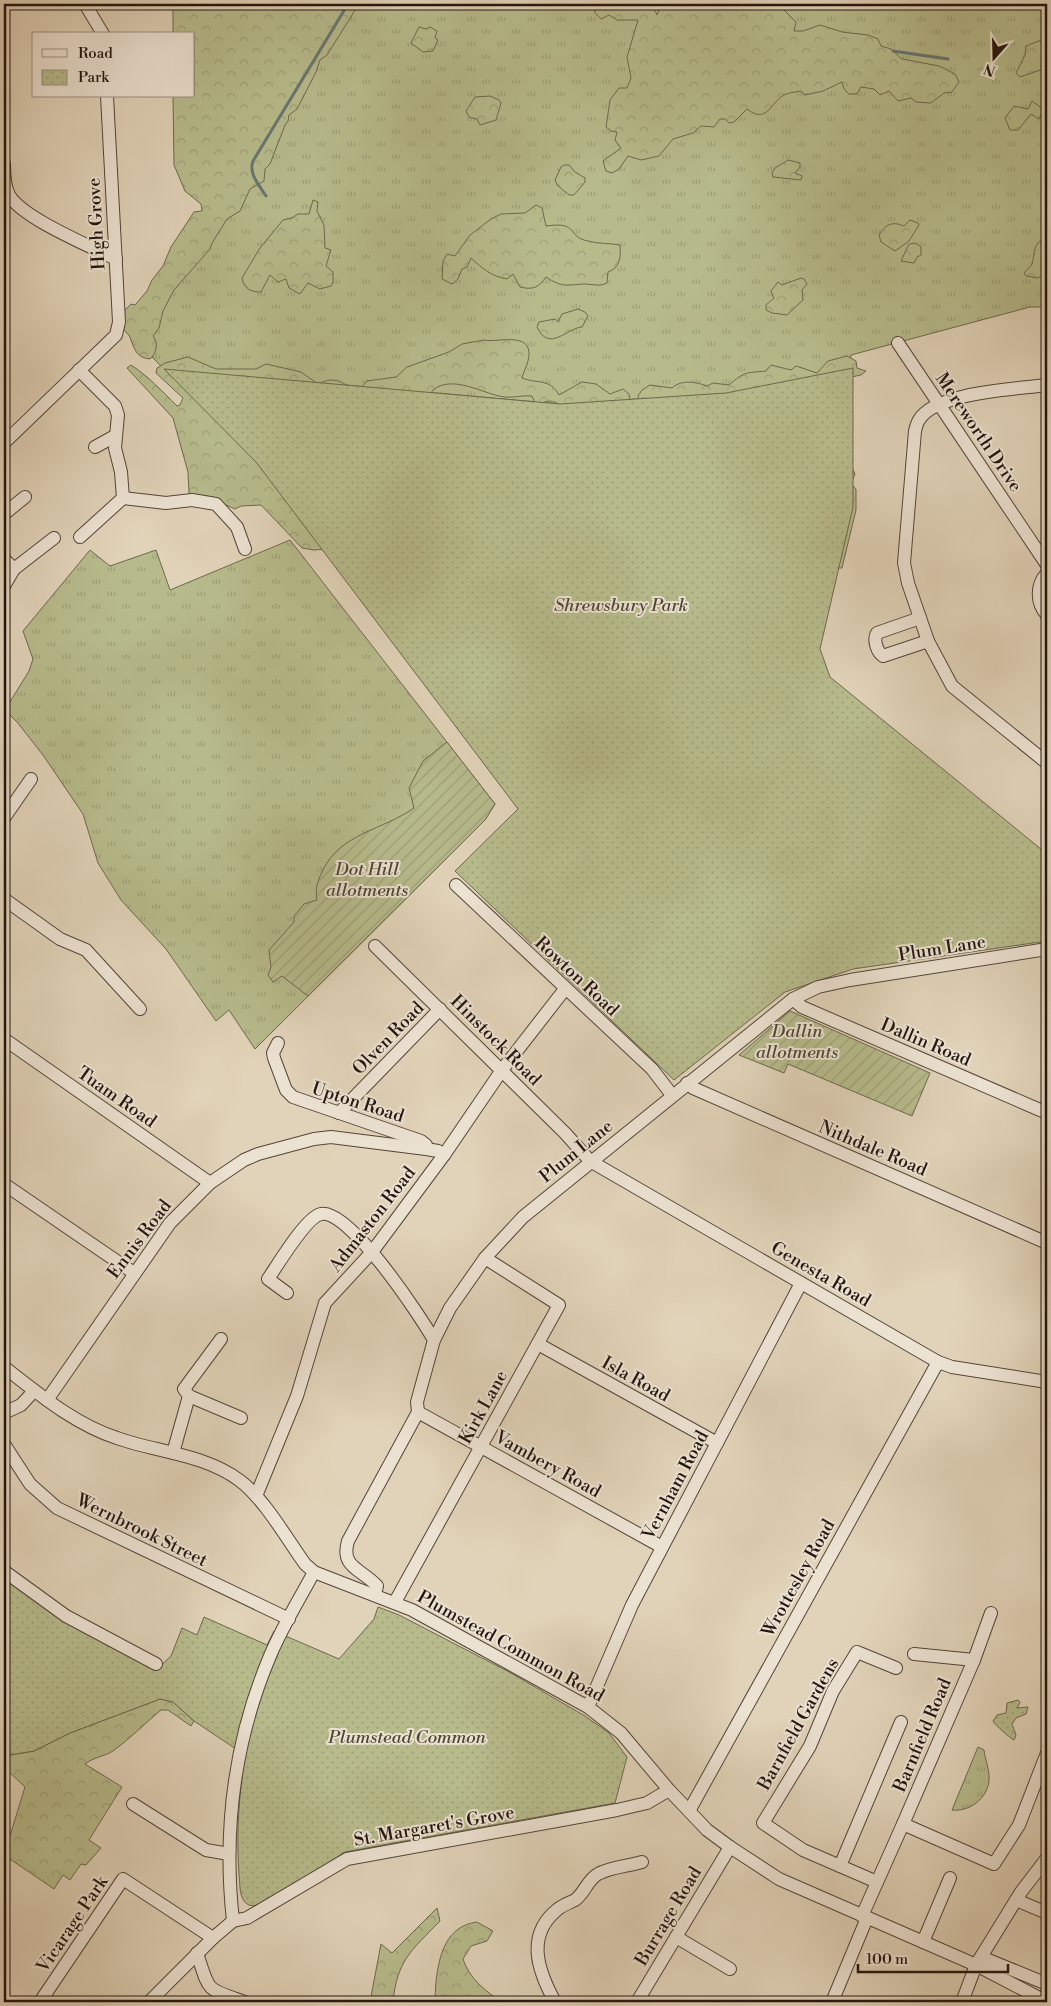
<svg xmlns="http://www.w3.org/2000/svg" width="1051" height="2006" viewBox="0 0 1051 2006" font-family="'Libre Bodoni',serif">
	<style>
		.grass { fill: url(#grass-tufts); stroke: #6d684e }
		.forest { fill: url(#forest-crowns); stroke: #6d684e }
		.park { fill: url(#park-dots); stroke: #6d684e }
		.garden { fill: url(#garden-furrows); stroke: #6d684e }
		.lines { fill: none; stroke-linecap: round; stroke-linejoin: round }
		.stream { stroke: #677773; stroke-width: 3 }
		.minor-casing { stroke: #52453a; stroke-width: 14 }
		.minor { stroke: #ece2d2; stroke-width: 12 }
		.labels { text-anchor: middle; stroke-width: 4; stroke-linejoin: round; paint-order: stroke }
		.street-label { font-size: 18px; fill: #231610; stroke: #ece2d2 }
		.park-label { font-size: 18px; font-style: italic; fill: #4f4835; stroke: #ece2d2 }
	</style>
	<defs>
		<pattern id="grass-tufts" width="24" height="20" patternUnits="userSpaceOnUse" patternTransform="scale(1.25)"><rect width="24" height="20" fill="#b7bb8c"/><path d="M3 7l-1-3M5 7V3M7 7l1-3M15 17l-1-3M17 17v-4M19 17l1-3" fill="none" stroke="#9da078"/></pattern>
		<pattern id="forest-crowns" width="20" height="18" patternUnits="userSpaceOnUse" patternTransform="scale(1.25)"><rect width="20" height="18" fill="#b7bb8c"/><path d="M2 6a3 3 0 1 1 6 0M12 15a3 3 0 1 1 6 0" fill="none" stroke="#9da078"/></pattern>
		<pattern id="park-dots" width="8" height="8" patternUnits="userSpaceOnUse" patternTransform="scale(1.25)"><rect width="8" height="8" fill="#b7bb8c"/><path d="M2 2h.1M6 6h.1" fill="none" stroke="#9da078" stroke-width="1.8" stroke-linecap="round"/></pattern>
		<pattern id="garden-furrows" width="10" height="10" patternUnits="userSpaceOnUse" patternTransform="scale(1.25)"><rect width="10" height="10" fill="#b7bb8c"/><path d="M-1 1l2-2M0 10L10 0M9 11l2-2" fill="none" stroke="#9da078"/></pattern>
	</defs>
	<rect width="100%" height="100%" fill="#e1d3b9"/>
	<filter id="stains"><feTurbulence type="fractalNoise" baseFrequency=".004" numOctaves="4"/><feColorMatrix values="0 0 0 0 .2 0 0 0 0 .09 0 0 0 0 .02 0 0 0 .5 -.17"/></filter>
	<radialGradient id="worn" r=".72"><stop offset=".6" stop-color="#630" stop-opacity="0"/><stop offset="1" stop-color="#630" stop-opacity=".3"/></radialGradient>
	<g class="grass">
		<polygon points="345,4 1047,4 1047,307 1030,307 851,355 850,368 726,393 560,404 164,369 138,343"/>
		<polygon points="290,540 495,804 485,820 255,1049 229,1010 216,1021 166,949 121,900 98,863 83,814 43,755 17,722 5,710 29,671 33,659 23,631 90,550 110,566 156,550 170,590"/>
		<path d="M978,1747L984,1750C985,1759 990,1771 989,1781C987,1799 969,1812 952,1810Z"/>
	</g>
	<g class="forest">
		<path d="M173,4H359L327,55L320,60L316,72L297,109L289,115L288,121L285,125L270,164L265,169L264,181L250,189L240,211L227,219L212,243L210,249L174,290L163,311L159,328L153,336C159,343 156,354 150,359C136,358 134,348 130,337C128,333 122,329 120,325L125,310L131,304L135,305L147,291L152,280L163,266L171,247L194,212L202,211L201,204L185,191L174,165L173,96H194V34H173Z"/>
		<path d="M595,4H652L657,15L662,4H743L746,6L747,4H778L796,22L794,31H803L820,25L842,32L868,35L878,39L881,46L891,49L902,59L939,66L955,74L959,82L952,92L944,93L931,103L916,102L911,98L898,101L889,91L880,95L874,89L861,87L857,94H849L844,89L842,82L823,91L805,95L801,91C795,92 785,93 781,97C769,107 765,123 747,109L734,122L729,123L725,119H720L714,127L701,126L693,133L673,139L659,156L641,160L628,156L619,169L612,173L606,171L603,161L621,148L615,140L617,132L611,131L606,127L610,100L619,88H627L631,78L627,57L638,20H617L609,15L601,19L595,13Z"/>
		<polygon points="419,27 426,29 430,27 437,31 435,38 438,40 433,51 423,52 411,43"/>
		<polygon points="1044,39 1047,43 1047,62 1043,69 1020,77 1016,73 1025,55 1026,46"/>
		<polygon points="490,96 499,100 501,103 496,120 480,125 477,119 469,117 466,111 475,97"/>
		<polygon points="1032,101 1043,109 1039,119 1031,114 1018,130 1010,130 1005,118 1014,106 1028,109"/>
		<polygon points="788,160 800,163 800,167 795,173 802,176 801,180 773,177 772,173 775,168"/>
		<polygon points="564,165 569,165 575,172 585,178 585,182 574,195 569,195 557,185 555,180 561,167"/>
		<path d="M313,200L318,202L317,211L324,225L325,248L331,250L326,266L333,272V282L331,286L320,289L308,283L300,294L289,288L286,279L278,282L270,275L261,292C251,292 244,289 242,278L260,248L283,220L292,218L298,214H309Z"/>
		<path d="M536,205L542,208L546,226C580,221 566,237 588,241C598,244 609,243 620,245C621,257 620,268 608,272L607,283C599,287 593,284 584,284C565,285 563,288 546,277C538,288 533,290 520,287L513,274L507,279C491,276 483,269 471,258L467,267L462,269L458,279L452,284L442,279L443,261L447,254L455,256L470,235L491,219L501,214L525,213Z"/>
		<path d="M910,220L918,223L919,225L909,241L895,251L881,242L879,235C886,224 892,221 904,226Z"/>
		<path d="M1047,238V271L1038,278L1026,276L1024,273C1027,269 1031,267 1032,264C1035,252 1033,241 1047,238Z"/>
		<polygon points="915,243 921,247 921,255 917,257 914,263 901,261 909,244"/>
		<polygon points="801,278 804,279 807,284 802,290 803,300 787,315 772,313 766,310 766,305 774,298 771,291 778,282 782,285"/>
		<path d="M578,309L585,312L588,316L582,327C567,328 549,353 537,327L539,322L555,319L558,322L562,314Z"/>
		<path d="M484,340C495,343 527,332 529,352C530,360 524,370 522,378C537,384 550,378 559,395L582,382L596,384L610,394L623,389L629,394L630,402L562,407C552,398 547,401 536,405L532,396C523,395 514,398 504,397C483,394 453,374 433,390L328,549L314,550L302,548L261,505L241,506L235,509L207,496L200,497L189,493L188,472L173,418L127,368L131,365C148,376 162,391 177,406L180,405L183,398L156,373L157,368L165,363L188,357L216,369H256L266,364L301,372L318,384C338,374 341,386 360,389L367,381L396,377L407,367L449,352L462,344Z"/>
		<path d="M847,356L856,361L857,368L866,371L861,375L808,386L640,403L638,396L642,390L650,385L672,388C682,379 696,382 707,386L713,383L729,385C745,371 746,373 766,371L771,365L791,370L796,366L817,373L828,361Z"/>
		<polygon points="850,463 855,474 851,484 856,489 856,510 842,568 830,568"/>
		<path d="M160,1699L173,1702L194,1721L191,1726L168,1710H161C145,1723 130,1739 113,1751C103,1757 94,1757 85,1764L122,1787L89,1840L101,1848L86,1865L81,1864L70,1880L63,1875L54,1889L4,1855L25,1787L4,1767V1756L34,1751L70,1733Z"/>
		<path d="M437,1908L440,1921C412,1950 397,1960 393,2002H370L381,1944L392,1953Z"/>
		<path d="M477,1922L493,1931L487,1941L471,1946L463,1959C469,1978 486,1992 502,2002H434C436,1996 435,1989 436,1982C439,1955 446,1926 477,1922Z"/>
	</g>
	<g class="park">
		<polygon points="853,368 853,507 820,649 830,677 1047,854 1047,941 853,969 785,992 674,1080 455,871 518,809 256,462 164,369 560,404 726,393"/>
		<path d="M4,1579L61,1620L156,1670L171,1656L182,1628L197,1635L204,1617L267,1645L274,1631L339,1659L374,1619L378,1607L399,1615L511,1673L585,1716L609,1733L627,1757L615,1803L345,1852L265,1902C258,1905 250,1909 244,1901C239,1894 240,1882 239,1874C236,1830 239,1798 245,1755L194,1721L173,1702L160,1699L70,1733L34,1751L4,1756Z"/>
		<path d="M1018,1700L1020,1702L1017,1708L1028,1707L1026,1714L1016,1718L1012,1724L1016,1735L1014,1740C1011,1739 994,1724 993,1721L997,1715L1006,1713L1007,1703Z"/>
	</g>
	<g class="garden">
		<path d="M447,742L495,804L485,820L308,996L282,976L273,982L268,975L271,967L269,950L294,922V916L304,904L317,900C315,888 317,882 323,870C341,833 383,830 414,808L409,788L423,761Z"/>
		<polygon points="790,1011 930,1073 912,1116 788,1064 784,1073 739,1055"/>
	</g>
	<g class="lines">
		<g class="stream">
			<polyline points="893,51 948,59"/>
			<path d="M266,196C260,186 248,174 253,161L348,4"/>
		</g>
		<defs>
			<g id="minor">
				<polyline points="85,4 103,34"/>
				<path d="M4,164C4,174 4,185 9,195C22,218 90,246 116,259"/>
				<polyline points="898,343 1047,565"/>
				<polyline points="79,370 115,406 118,415 115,448 121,472 123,498 166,503 192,500 216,504 237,527 245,549"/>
				<path d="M1047,385C1017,389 935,392 919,420C917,423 916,427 915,431L904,563L908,583L928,641L952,686L1047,763"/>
				<polyline points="4,443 116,335 119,322 107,96"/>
				<polyline points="95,447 115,436"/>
				<polyline points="4,514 25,497"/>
				<polyline points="80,537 123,498"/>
				<polyline points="4,559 14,569 4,586"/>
				<polyline points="14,569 54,538"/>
				<path d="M1047,573C1036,585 1036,603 1047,615"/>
				<path d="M920,618L877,633C873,640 877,652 883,656L928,641"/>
				<polyline points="4,818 31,779"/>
				<polyline points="456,885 652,1069 672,1095"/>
				<polyline points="4,899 60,939 86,950 140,1009"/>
				<polyline points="375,946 565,1133 590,1161 938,1362 952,1367 1047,1382"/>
				<polyline points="793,999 802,1007 1047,1113"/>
				<polyline points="4,1039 210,1183"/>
				<polyline points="278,1043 273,1053 274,1058 286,1090 293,1097 421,1141 426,1145"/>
				<polyline points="687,1083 693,1088 1047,1243"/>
				<polyline points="339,1113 440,1009"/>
				<polyline points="4,1184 134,1273"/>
				<path d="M287,1293L268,1279C277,1266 306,1217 321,1214C350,1209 420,1316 434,1340"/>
				<polyline points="538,1344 717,1443"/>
				<path d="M4,1367C39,1394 74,1424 117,1438C156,1452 204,1454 239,1480C263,1497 287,1539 305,1564L314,1572L412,1610L588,1707L621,1733L669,1790L707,1830L730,1847L779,1879L976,1965L1047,2002"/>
				<polyline points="189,1396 241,1418"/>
				<polyline points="47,1400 170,1223 210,1183 244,1160 258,1154 314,1139 331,1137 426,1149 438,1151 444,1155"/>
				<polyline points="418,1412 662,1547"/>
				<polyline points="4,1413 21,1405 34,1391"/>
				<polyline points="4,1444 30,1484 57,1508 289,1619"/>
				<polyline points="173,1453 189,1396 184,1389 221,1339"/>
				<polyline points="256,1496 297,1396 325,1303 372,1252 444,1155 502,1070 565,989"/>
				<polyline points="4,1571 66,1616 156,1664"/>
				<path d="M375,1594L377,1586C362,1569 340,1568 348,1541L418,1412L417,1402L434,1340L450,1308L485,1258L523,1217L793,999L818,987L850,980L1047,949"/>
				<polyline points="395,1602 559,1305 485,1258"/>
				<polyline points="914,1654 974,1660"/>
				<polyline points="588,1707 632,1605 801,1283"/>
				<polyline points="133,1804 206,1850 229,1854"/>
				<polyline points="689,1811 938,1362"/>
				<polyline points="903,1824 974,1660 991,1613"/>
				<polyline points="840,1866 803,1850 763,1823 810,1746 833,1691 857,1652 896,1668"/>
				<polyline points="877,1882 840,1866 901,1722"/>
				<polyline points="1016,1900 1047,1913"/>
				<polyline points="862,1916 903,1824 994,1864 1019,1825 1047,1753"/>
				<path d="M233,1921C223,1830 234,1741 270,1656C282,1627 299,1600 314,1572"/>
				<polyline points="676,1937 730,1969"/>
				<polyline points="923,1942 950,1878"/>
				<path d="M197,1953C210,1993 205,1988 245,2002"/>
				<polyline points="981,1957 1047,1984"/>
				<polyline points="40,2002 123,1879 213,1938"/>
				<polyline points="149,2002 213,1938 233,1921 247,1918 347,1859 617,1810 647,1803 669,1790"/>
				<path d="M555,2002C538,1971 525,1935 558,1909C563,1905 569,1903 575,1900C584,1894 588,1879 598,1874C610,1867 629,1866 642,1862"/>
				<polyline points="637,2002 730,1847"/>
				<polyline points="832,2002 867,1918"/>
				<polyline points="962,2002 976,1965 1021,1892 1047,1858"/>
			</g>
		</defs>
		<use href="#minor" class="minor-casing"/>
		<use href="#minor" class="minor"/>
	</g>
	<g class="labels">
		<g class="street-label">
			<text transform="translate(96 224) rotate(-93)" y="6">High Grove</text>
			<text transform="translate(979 432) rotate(56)" y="6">Mereworth Drive</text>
			<text transform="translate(942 948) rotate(-9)" y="6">Plum Lane</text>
			<text transform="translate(577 976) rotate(43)" y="6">Rowton Road</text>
			<text transform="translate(388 1038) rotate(-46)" y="6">Olven Road</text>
			<text transform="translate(496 1040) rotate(45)" y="6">Hinstock Road</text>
			<text transform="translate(926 1042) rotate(23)" y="6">Dallin Road</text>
			<text transform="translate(117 1097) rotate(35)" y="6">Tuam Road</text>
			<text transform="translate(358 1102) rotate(18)" y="6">Upton Road</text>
			<text transform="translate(873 1148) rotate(23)" y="6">Nithdale Road</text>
			<text transform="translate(576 1151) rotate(-39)" y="6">Plum Lane</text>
			<text transform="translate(372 1219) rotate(-52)" y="6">Admaston Road</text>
			<text transform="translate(139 1239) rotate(-53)" y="6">Ennis Road</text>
			<text transform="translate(821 1274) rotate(30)" y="6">Genesta Road</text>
			<text transform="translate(636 1379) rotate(29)" y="6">Isla Road</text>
			<text transform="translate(483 1407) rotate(-61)" y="6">Kirk Lane</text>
			<text transform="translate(548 1464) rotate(29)" y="6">Vambery Road</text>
			<text transform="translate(675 1485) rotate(-62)" y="6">Vernham Road</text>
			<text transform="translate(142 1530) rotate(26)" y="6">Wernbrook Street</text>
			<text transform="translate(798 1578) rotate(-61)" y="6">Wrottesley Road</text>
			<text transform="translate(511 1646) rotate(29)" y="6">Plumstead Common Road</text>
			<text transform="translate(798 1724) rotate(-61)" y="6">Barnfield Gardens</text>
			<text transform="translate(922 1735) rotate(-67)" y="6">Barnfield Road</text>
			<text transform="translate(434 1826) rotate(-10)" y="6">St. Margaret's Grove</text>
			<text transform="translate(668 1916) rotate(-59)" y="6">Burrage Road</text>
			<text transform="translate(72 1924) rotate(-56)" y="6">Vicarage Park</text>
		</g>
		<g class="park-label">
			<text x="621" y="611">Shrewsbury Park</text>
			<text x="367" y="875">Dot Hill<tspan x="367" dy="21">allotments</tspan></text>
			<text x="797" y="1037">Dallin<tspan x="797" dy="21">allotments</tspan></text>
			<text x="407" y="1743">Plumstead Common</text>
		</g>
	</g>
	<rect width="1051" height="2006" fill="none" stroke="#e1d3b9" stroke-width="20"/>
	<rect x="5" y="5" width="1041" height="1996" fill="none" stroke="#231610" stroke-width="2.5"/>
	<rect x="10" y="10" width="1031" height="1986" fill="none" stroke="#231610"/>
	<rect x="32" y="32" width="162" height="65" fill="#ece2d2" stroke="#9c9084"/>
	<rect x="42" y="49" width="25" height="8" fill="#ece2d2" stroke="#9c9084"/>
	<text x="78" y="58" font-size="15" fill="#231610">Road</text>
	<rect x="42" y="70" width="25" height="15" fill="url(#park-dots)" stroke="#9c9084"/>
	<text x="78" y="82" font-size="15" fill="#231610">Park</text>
	<g transform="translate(994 58) rotate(200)" stroke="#ece2d2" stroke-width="4" paint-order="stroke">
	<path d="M0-4L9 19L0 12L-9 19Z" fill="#231610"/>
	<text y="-8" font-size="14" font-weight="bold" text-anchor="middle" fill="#231610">N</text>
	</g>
	<path d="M858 1964v8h150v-8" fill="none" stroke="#231610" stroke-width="2.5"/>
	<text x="866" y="1964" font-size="15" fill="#231610" stroke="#ece2d2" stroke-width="4" paint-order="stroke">100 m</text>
	<rect width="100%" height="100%" filter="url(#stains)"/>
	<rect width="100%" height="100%" fill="url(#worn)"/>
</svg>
